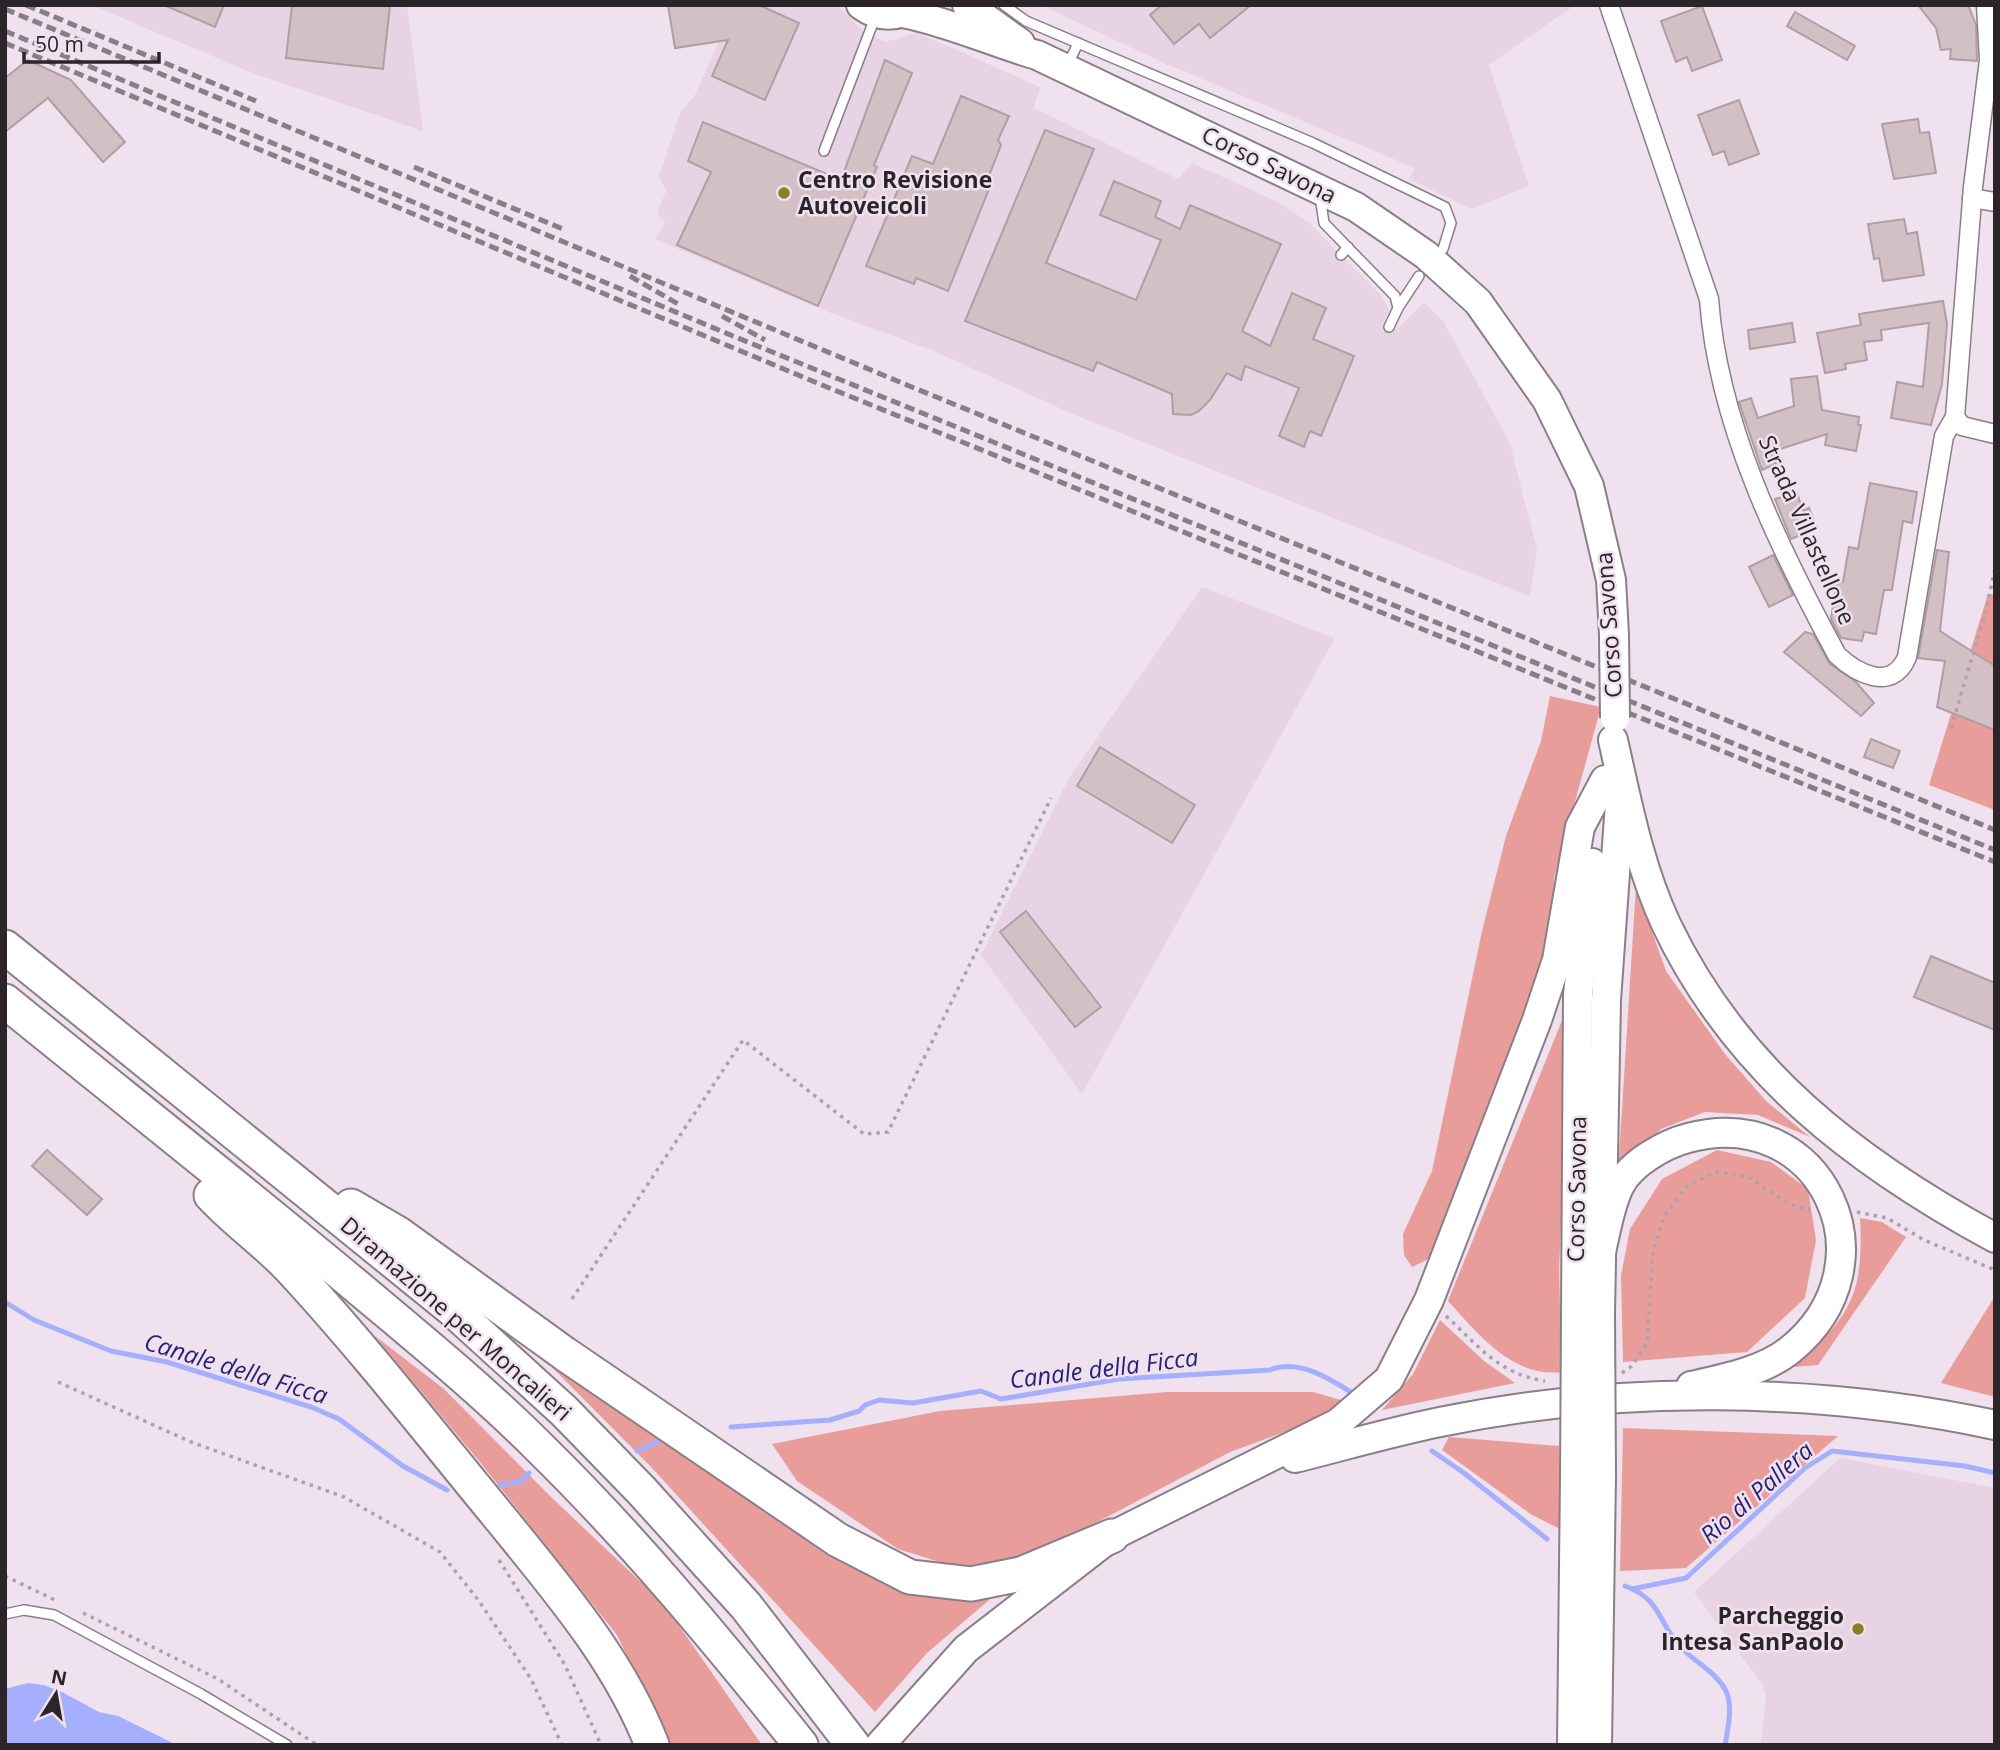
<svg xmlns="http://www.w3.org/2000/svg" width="2000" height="1750" viewBox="0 0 2000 1750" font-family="'Open Sans',sans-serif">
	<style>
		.built { fill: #e7d3e4 }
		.green { fill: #e89d9a }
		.water { fill: #a6affd }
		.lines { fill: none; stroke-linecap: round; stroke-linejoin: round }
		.stream { stroke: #a6affd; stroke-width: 5 }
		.building { fill: #d2c0c5; stroke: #b09ea4; stroke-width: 2 }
		.service-casing { stroke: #8b7e89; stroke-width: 12 }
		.minor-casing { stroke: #8b7e89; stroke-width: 21 }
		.primary-casing { stroke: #8b7e89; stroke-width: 32 }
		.motorway-casing { stroke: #8b7e89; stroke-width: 37 }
		.path { stroke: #ada2ac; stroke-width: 3.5; stroke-dasharray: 3.5 5; stroke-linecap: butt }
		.service { stroke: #fff; stroke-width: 9 }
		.minor { stroke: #fff; stroke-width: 18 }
		.primary { stroke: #fff; stroke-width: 28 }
		.motorway { stroke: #fff; stroke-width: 33 }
		.rail { stroke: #877e86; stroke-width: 5; stroke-dasharray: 10 5; stroke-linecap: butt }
		.primary-bridge-casing { stroke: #8b7e89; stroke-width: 32; stroke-linecap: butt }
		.primary-bridge { stroke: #fff; stroke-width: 28 }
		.poi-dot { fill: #8d7e25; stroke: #efe1ed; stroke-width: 2.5 }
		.labels { text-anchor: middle; stroke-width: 5; stroke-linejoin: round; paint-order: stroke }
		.street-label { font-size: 23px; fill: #2b252a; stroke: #efe1ed }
		.poi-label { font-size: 23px; font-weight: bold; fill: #2b252a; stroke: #efe1ed; text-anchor: start }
		.water-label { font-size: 24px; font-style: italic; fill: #271f77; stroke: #efe1ed }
	</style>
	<rect width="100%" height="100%" fill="#efe1ed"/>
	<g class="built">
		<polygon points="91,5 407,5 423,131 258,75"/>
		<polygon points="735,5 837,5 864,32 885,42 916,33 946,45 1040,87 1034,108 1178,179 1192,163 1276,201 1308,222 1382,296 1389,311 1383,324 1397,329 1424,302 1443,321 1510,443 1537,550 1530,596 1077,416 934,351 831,313 655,239 665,222 657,214 666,191 659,176 680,113 695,95"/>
		<polygon points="1041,5 1575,5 1489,65 1529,186 1471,209 1409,179 1415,168 1164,63"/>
		<polygon points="1202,587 1335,638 1082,1094 981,955 1069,778"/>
		<polygon points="1840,1458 1995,1488 1995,1745 1761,1745 1766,1697 1762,1684 1694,1592"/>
	</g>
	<g class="green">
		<polygon points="1988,594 1995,595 1995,810 1929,785"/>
		<polygon points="1550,696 1601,707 1554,878 1553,948 1435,1256 1412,1267 1404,1255 1403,1234 1432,1171 1482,931 1506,836 1541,741"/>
		<polygon points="1636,887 1666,971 1725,1054 1766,1101 1810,1137 1758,1115 1705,1112 1661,1129 1618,1172"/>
		<path d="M1572,996L1559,1270L1562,1372C1513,1378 1478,1334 1448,1301Z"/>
		<polygon points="1717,1150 1771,1162 1808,1189 1816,1240 1805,1298 1747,1352 1623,1362 1621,1276 1630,1229 1662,1179"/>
		<path d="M1860,1218L1882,1222L1906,1237L1818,1365L1793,1367C1850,1317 1864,1296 1860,1218Z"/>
		<polygon points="1995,1296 1995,1397 1941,1383"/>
		<polygon points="1440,1320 1484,1361 1515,1383 1382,1410 1413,1374"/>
		<polygon points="375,1336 444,1389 550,1496 664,1604 762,1745 669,1745 617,1635 479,1461"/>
		<polygon points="524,1339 760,1500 995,1595 927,1653 875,1712 653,1469"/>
		<polygon points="1167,1392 1313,1392 1348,1402 1311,1422 1230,1452 1037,1554 965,1570 898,1549 797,1481 772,1444 940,1411"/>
		<polygon points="1623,1428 1838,1436 1686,1568 1620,1571"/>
		<polygon points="1449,1437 1559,1446 1560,1529 1532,1515 1442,1450"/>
	</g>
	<polygon class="water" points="28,1683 44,1685 62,1692 99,1712 118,1716 177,1745 5,1745 5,1689"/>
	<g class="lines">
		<g class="stream">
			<polyline points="5,1302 34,1320 111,1351 167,1362 311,1407 339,1419 403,1466 447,1490"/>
			<path d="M731,1427L830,1420L859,1411L865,1405L879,1400L913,1403L981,1391L1001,1399L1119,1379L1270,1370C1299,1358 1330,1379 1354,1394"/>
			<polyline points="637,1451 657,1442"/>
			<polyline points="1432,1451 1464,1473 1547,1539"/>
			<polyline points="500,1485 520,1482 529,1473"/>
			<path d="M1625,1586C1661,1599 1658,1622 1679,1645C1693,1662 1715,1670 1726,1691C1733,1706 1728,1728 1725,1745"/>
			<polyline points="1632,1589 1686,1578 1805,1468 1832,1451 1965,1466 1995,1473"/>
		</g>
	</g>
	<g class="building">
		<polygon points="164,5 224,5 215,27"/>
		<polygon points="292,5 390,5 383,69 286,58"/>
		<polygon points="668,5 759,5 799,23 765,100 712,76 728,40 675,48"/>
		<polygon points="1162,5 1251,5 1210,38 1199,24 1174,44 1150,15"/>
		<polygon points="1918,5 1968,5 1976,25 1977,61 1950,59 1951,49 1941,50 1936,28"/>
		<polygon points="1702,6 1722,60 1692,71 1687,57 1676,62 1661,21"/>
		<polygon points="1795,12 1855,46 1847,60 1787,26"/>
		<polygon points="28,60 71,80 125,142 103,162 48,98 5,132 5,78"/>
		<polygon points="885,60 912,73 874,165 877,167 818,306 677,245 711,172 688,161 703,122 841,180"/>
		<polygon points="961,96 1009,116 998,140 1001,145 985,186 989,189 948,291 916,278 914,284 866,266 912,156 933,164"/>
		<polygon points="1739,100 1759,154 1729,165 1724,151 1713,155 1698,115"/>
		<polygon points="1918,119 1920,133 1929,132 1936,173 1894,179 1882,124"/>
		<polygon points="1045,130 1094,149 1046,263 1136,300 1161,240 1100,215 1114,181 1161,201 1155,217 1180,229 1190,205 1281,244 1242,331 1270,346 1292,293 1326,308 1313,339 1354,356 1321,436 1310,431 1304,447 1279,436 1299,388 1245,366 1241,380 1227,373 1210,400 1199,411 1191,415 1173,414 1172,394 1097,362 1093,371 965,321"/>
		<polygon points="1904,219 1907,234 1917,232 1924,275 1883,281 1879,258 1874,259 1868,224"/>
		<polygon points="1943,301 1947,324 1942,384 1931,425 1891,418 1897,382 1923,387 1929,323 1881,330 1882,340 1864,342 1867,360 1845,364 1846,369 1825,373 1817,333 1861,325 1859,314"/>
		<polygon points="1792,323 1795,342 1750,349 1748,330"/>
		<polygon points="1817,376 1822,410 1859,417 1858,425 1861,425 1856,451 1825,445 1827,434 1771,452 1776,464 1762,470 1739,402 1751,398 1758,418 1794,406 1791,379"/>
		<polygon points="1870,483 1917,492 1912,523 1903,521 1892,590 1884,590 1876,634 1864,632 1862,641 1841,638 1831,619 1837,581 1843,582 1849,547 1858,549"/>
		<polygon points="1797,493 1803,511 1809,508 1817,528 1791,539 1775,499"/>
		<polygon points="1937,550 1949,552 1940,631 1995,666 1995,730 1937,707 1945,661 1918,658"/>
		<polygon points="1773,555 1793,595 1769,607 1749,567"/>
		<polygon points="1805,632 1813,634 1830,664 1855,681 1874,703 1861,716 1784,652"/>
		<polygon points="1871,739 1900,751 1893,768 1864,757"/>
		<polygon points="1100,747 1195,805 1172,843 1077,786"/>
		<polygon points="1026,911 1101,1007 1075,1027 1000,932"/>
		<polygon points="1931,956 1995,983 1995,1030 1914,997"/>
		<polygon points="47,1150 102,1199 87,1215 32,1166"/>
	</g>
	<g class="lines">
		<defs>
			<g id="service">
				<polyline points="1004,5 1026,21 1313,143 1445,207 1451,223 1443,249"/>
				<polyline points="1067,67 1078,43"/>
				<polyline points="824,151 876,15"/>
				<polyline points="1320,196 1324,223 1395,296 1398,308 1389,327"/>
				<polyline points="1341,255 1348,247"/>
				<polyline points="1398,308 1419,276"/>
				<polyline points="5,1614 24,1610 54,1615 201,1694 287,1745"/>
			</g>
			<g id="minor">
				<path d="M1609,5L1709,299C1718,424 1778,546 1837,655C1856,673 1892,693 1907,657L1944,436L1955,417L1973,187L1989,60L1986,5"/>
				<polyline points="1972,198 1995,202"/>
				<polyline points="1955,417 1962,426 1995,434"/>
			</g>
			<g id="primary">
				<path d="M861,5C878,18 899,18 916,5"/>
				<polyline points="967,5 1020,43"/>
				<path d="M903,13C949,22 992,42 1037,55L1356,207L1426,255L1478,302L1547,400L1589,486L1611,580L1614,635"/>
				<path d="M1613,740C1627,802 1639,866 1666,924C1736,1071 1855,1162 1995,1238"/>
				<path d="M1601,1252C1606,1231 1610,1204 1620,1185C1631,1163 1665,1144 1688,1138C1822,1102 1897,1264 1790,1350C1764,1371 1723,1379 1691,1386"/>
				<polyline points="1600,1313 1606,1000 1620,803"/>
				<polyline points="1576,1315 1578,995 1592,863"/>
				<path d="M1295,1458C1343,1446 1391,1432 1440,1422C1618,1385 1817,1387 1995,1425"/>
				<polyline points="880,1745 966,1649 1112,1536 1338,1423 1389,1379 1429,1300 1537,1020 1557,960 1580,827 1605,780"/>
				<polyline points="1572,1745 1575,1476"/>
				<polyline points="1597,1745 1601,1475"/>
			</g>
			<g id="motorway">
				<polyline points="5,947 452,1309 564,1411 641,1490 746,1606 853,1745"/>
				<path d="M5,1001C122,1096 240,1189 355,1285C418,1338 482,1390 540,1448C635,1541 718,1642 801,1745"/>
				<path d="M211,1195C235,1221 264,1241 289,1267C365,1349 434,1438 505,1524C560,1592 620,1662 652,1745"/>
				<polyline points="351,1206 399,1234 565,1354 838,1540 910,1577 971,1584 1021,1574 1112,1536"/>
			</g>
		</defs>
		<use href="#service" class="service-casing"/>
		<use href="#minor" class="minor-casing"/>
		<use href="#primary" class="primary-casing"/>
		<use href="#motorway" class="motorway-casing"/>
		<g class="path">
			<polyline points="1951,728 1986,611 1995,568"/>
			<polyline points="1857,1212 1887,1218 1924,1240 1995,1270"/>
			<polyline points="572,1299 743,1040 864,1134 888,1132 1051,798"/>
			<path d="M1446,1316C1480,1347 1497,1373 1545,1381"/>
			<polyline points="1622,1373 1632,1366 1647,1343 1653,1251 1665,1215 1686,1187 1715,1172 1747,1176 1789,1204 1810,1210"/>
			<polyline points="58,1382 191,1442 344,1497 440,1552 479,1601 531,1679 562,1745"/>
			<polyline points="499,1560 565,1665 601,1745"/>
			<polyline points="5,1576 57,1601"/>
			<polyline points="83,1613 218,1679 317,1745"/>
		</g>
		<use href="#service" class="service"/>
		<use href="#minor" class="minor"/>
		<use href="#primary" class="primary"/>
		<use href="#motorway" class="motorway"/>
		<g class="rail">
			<polyline points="26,5 256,101"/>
			<polyline points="5,9 907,385 1995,830"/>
			<polyline points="5,31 733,336 1995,850"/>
			<polyline points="5,43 822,385 1995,862"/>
			<polyline points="414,167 563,229"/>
			<polyline points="630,276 678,304"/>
			<polyline points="722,316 765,340"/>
		</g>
		<defs>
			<g id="primary-bridge">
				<polyline points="1614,635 1615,718"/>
				<polyline points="1600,1313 1601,1475"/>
				<polyline points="1575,1476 1576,1315"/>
			</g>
		</defs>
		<use href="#primary-bridge" class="primary-bridge-casing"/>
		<use href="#primary-bridge" class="primary-bridge"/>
	</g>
	<g class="poi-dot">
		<circle cx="784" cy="193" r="7"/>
		<circle cx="1858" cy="1629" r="7"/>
	</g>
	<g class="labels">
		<g class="street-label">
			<text transform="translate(1269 165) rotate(26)" y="8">Corso Savona</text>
			<text transform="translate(1807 530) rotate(66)" y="8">Strada Villastellone</text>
			<text transform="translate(1609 625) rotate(-94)" y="8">Corso Savona</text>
			<text transform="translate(1577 1189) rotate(-89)" y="8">Corso Savona</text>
			<text transform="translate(456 1319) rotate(41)" y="8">Diramazione per Moncalieri</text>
		</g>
		<g class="poi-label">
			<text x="798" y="188">Centro Revisione<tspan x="798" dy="26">Autoveicoli</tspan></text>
			<text x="1844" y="1624" text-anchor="end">Parcheggio<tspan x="1844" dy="26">Intesa SanPaolo</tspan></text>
		</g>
		<g class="water-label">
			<text transform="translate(236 1369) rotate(17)" y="8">Canale della Ficca</text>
			<text transform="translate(1104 1369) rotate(-7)" y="8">Canale della Ficca</text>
			<text transform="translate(1757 1493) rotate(-41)" y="8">Rio di Pallera</text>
		</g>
	</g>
	<rect width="2000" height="1750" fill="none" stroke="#2b252a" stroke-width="14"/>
	<g transform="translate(56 1694) rotate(11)" stroke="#efe1ed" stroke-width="5" paint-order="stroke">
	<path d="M0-5L12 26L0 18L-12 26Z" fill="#2b252a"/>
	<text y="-10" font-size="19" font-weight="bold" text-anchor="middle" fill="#2b252a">N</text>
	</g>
	<path d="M24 52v10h135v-10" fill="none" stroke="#2b252a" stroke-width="3.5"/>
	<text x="35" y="52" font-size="21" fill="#2b252a" stroke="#efe1ed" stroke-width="5" paint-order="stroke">50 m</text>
</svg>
